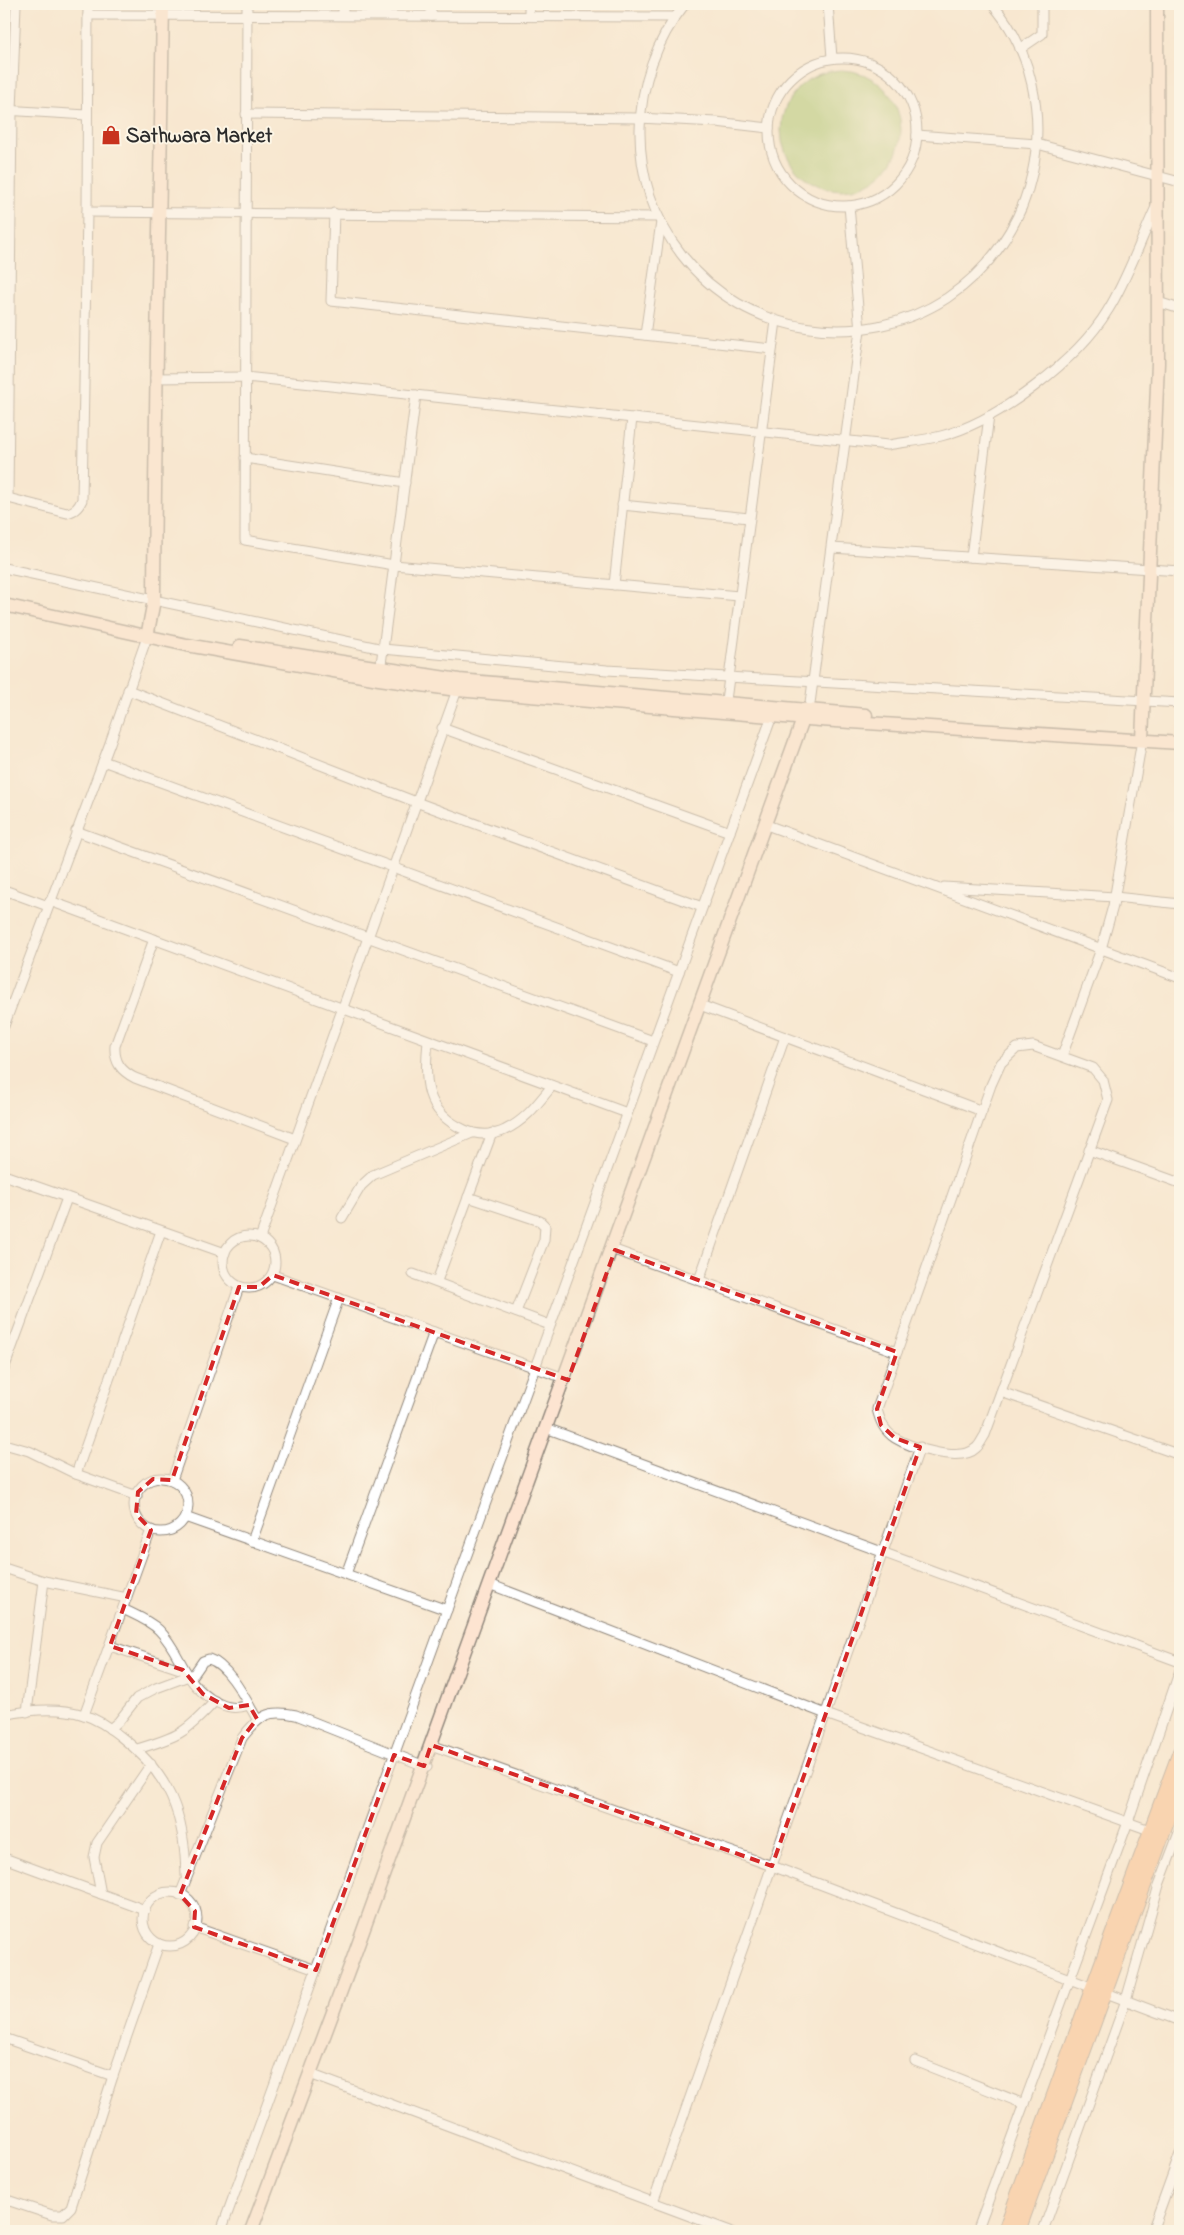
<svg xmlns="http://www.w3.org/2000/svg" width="1184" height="2235" viewBox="0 0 1184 2235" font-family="'Indie Flower',sans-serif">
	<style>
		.green { fill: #a6c66e; stroke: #68784c }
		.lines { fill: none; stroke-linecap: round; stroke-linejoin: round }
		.street-casing { stroke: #92897e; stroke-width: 11 }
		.secondary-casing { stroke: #92897e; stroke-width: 15 }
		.primary-casing { stroke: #92897e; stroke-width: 16 }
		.street { stroke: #fff; stroke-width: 9 }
		.secondary { stroke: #fde4d1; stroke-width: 12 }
		.primary { stroke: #fabc8b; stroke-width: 14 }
		.marked { fill: none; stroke: #d62828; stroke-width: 4; stroke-dasharray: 10 6; stroke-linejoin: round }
		.labels { text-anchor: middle; stroke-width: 4; stroke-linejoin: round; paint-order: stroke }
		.poi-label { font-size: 21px; font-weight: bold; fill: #2b2b2b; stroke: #fcf5e5; text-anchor: start }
	</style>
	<rect width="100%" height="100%" fill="#fcf5e5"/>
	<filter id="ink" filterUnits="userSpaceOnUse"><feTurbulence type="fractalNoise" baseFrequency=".02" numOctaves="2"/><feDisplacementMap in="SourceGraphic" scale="10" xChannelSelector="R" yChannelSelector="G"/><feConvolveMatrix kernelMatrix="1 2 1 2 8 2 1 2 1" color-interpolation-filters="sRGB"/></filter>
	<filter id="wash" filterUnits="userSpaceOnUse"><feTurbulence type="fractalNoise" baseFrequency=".0096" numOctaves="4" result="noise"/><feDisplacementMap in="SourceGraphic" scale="20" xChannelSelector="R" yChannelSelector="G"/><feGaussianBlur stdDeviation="1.12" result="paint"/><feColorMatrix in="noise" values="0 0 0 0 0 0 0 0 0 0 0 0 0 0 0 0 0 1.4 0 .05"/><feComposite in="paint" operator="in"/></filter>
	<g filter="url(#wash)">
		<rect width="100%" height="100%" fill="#f8e7d0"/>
		<circle class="green" cx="841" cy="130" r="60"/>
	</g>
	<g filter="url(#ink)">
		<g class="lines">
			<defs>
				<g id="street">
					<polyline points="247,4 245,540 394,565 739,596"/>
					<polyline points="529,4 529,16"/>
					<path d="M685,4C627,76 624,182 682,255C745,336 862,353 947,298C990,269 1021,225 1032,174C1045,116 1032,49 992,4"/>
					<polyline points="828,4 832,58"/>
					<polyline points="88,15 675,17"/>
					<polyline points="343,15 343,4"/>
					<polyline points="431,16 431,4"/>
					<polyline points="1020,49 1042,34 1042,4"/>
					<circle cx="843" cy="132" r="74"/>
					<polyline points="4,110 87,115"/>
					<polyline points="246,114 639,118 716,122 769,128"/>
					<polyline points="917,135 1037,144 1180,182"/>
					<polyline points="87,212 658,217"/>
					<polyline points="334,213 331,301 772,349"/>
					<polyline points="1158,302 1180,309"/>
					<polyline points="645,335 661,222"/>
					<path d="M155,378L245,377L888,445C906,442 924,440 941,436C997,422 1078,360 1108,310C1127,280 1141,239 1156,207"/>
					<polyline points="245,458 405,483"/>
					<path d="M4,497L67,513C75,511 78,508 82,500L87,212L88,4"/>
					<polyline points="8,498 12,111 16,4"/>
					<polyline points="622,505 749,518"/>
					<polyline points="832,548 1180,571"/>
					<polyline points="971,557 989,416"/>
					<polyline points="4,568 383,649 607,670 1180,703"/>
					<polyline points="614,585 632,418"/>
					<polyline points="380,672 416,395"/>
					<polyline points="128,690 416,802 702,907"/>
					<polyline points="725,708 776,321"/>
					<polyline points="809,711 860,330 849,206"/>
					<polyline points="442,728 730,832"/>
					<polyline points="103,761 679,972"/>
					<polyline points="764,824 1180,978"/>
					<polyline points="76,831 653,1041"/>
					<polyline points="944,887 1115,897 1180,904"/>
					<polyline points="4,890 48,906"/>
					<polyline points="50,901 627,1113"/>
					<path d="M154,939L115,1046C114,1062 121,1071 135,1078L295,1139"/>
					<polyline points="700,1005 982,1111"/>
					<polyline points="4,1026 110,743 147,637"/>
					<path d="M428,1041C424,1080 424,1112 465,1130C476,1135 494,1136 505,1130C526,1120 538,1103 552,1086"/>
					<path d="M1033,1046L1093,1068L1103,1080L1108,1100L985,1435C982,1439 980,1445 976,1448C961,1463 911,1448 895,1438C884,1431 880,1421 877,1409L991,1085L1001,1063L1017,1048Z"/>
					<polyline points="1062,1056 1101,949 1113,906 1142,740"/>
					<polyline points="1089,1150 1180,1183"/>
					<polyline points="4,1175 225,1253"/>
					<polyline points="468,1197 540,1221 545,1226 544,1240 516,1312"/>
					<polyline points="342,1218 361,1186 373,1175 472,1133"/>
					<circle cx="249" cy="1262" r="26"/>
					<polyline points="260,1238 457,690"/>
					<polyline points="612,1249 897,1352"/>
					<polyline points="413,1274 550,1325"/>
					<polyline points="273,1275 567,1379"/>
					<polyline points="699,1280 785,1037"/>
					<polyline points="437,1281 492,1133"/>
					<polyline points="4,1369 67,1198"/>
					<polyline points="1001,1392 1180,1455"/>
					<polyline points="546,1428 1180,1662"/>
					<polyline points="4,1444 29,1451 76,1474 137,1496"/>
					<polyline points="76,1474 161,1231"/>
					<circle cx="161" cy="1505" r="27"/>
					<polyline points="172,1480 239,1287"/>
					<polyline points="185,1517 447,1610"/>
					<polyline points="252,1541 339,1298"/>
					<polyline points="4,1568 44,1581 127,1598"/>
					<polyline points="346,1574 434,1332"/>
					<polyline points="489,1584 826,1714 1155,1832"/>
					<path d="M123,1609C135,1615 150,1621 159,1630C182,1653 183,1684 216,1702C227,1708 236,1709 249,1705"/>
					<polyline points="110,1646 183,1670"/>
					<polyline points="27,1712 44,1581"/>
					<path d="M4,1715C28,1710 60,1707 84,1715C97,1719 110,1728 120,1736C170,1774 185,1815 186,1876"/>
					<polyline points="84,1715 151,1530"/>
					<path d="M110,1729L119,1721L137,1698L156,1688L194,1674L203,1661L209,1659C229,1665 247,1702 257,1719"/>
					<polyline points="431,1745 772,1866 1180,2021"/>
					<path d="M137,1749C178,1737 186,1733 215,1701"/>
					<polyline points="4,1858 145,1910"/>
					<circle cx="170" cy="1919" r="27"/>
					<polyline points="101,1894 94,1857 97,1843 151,1764"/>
					<path d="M180,1895L242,1738C259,1716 267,1709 296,1715L427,1767"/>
					<polyline points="194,1927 316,1970"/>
					<polyline points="4,2038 113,2076"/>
					<polyline points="915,2061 1024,2104"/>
					<polyline points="310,2074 730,2231"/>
					<polyline points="4,2199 52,2215 63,2215 71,2207 113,2076 159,1944"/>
					<polyline points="653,2202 920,1447"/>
					<polyline points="221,2231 772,716"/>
					<polyline points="977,2231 1128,1822 1180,1670"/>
					<polyline points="1043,2231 1126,2000 1159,1885 1180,1830"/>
					<polyline points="1152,2231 1180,2154"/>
				</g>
				<g id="secondary">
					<polyline points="4,605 187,645 379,679 457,690 820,720 1180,743"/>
					<path d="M147,637L154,600C155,401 160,203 163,4"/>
					<polyline points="240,646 459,680 866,715"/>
					<polyline points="1142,740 1158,363 1157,4"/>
					<polyline points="251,2231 351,1964 806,711"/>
				</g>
				<g id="primary">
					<polyline points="1005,2231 1093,1987 1180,1752"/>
					<polyline points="1018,2231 1180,1786"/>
				</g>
			</defs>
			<use href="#street" class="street-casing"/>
			<use href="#secondary" class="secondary-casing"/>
			<use href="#primary" class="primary-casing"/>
			<use href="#street" class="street"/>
			<use href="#secondary" class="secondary"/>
			<use href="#primary" class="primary"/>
		</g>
	</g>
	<path d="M0 0H1184V2235H0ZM615,1250L897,1352L877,1409L881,1425L895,1438L920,1447L772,1866L431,1745L424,1766L394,1755L316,1970L194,1927L195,1911L180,1895L242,1738L257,1719L249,1705L229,1708L203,1694L183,1670L110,1646L151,1530L136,1514L138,1492L153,1479L172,1480L239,1287H259L273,1275L568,1380Z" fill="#f8e7d0" fill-opacity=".55" fill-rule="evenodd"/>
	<path class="marked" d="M615,1250L897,1352L877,1409L881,1425L895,1438L920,1447L772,1866L431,1745L424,1766L394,1755L316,1970L194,1927L195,1911L180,1895L242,1738L257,1719L249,1705L229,1708L203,1694L183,1670L110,1646L151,1530L136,1514L138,1492L153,1479L172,1480L239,1287H259L273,1275L568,1380Z"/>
	<defs>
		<symbol id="shop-bare" viewBox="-9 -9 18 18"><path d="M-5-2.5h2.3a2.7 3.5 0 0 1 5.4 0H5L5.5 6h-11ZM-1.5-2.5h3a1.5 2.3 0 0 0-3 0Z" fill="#c8321e" stroke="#fcf5e5" stroke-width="2.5" paint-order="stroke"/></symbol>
	</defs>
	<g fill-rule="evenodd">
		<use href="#shop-bare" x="97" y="121" width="28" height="28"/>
	</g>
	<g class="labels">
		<g class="poi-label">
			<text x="126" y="142">Sathwara Market</text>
		</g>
	</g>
	<rect width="1184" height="2235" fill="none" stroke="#fcf5e5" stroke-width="20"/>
</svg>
